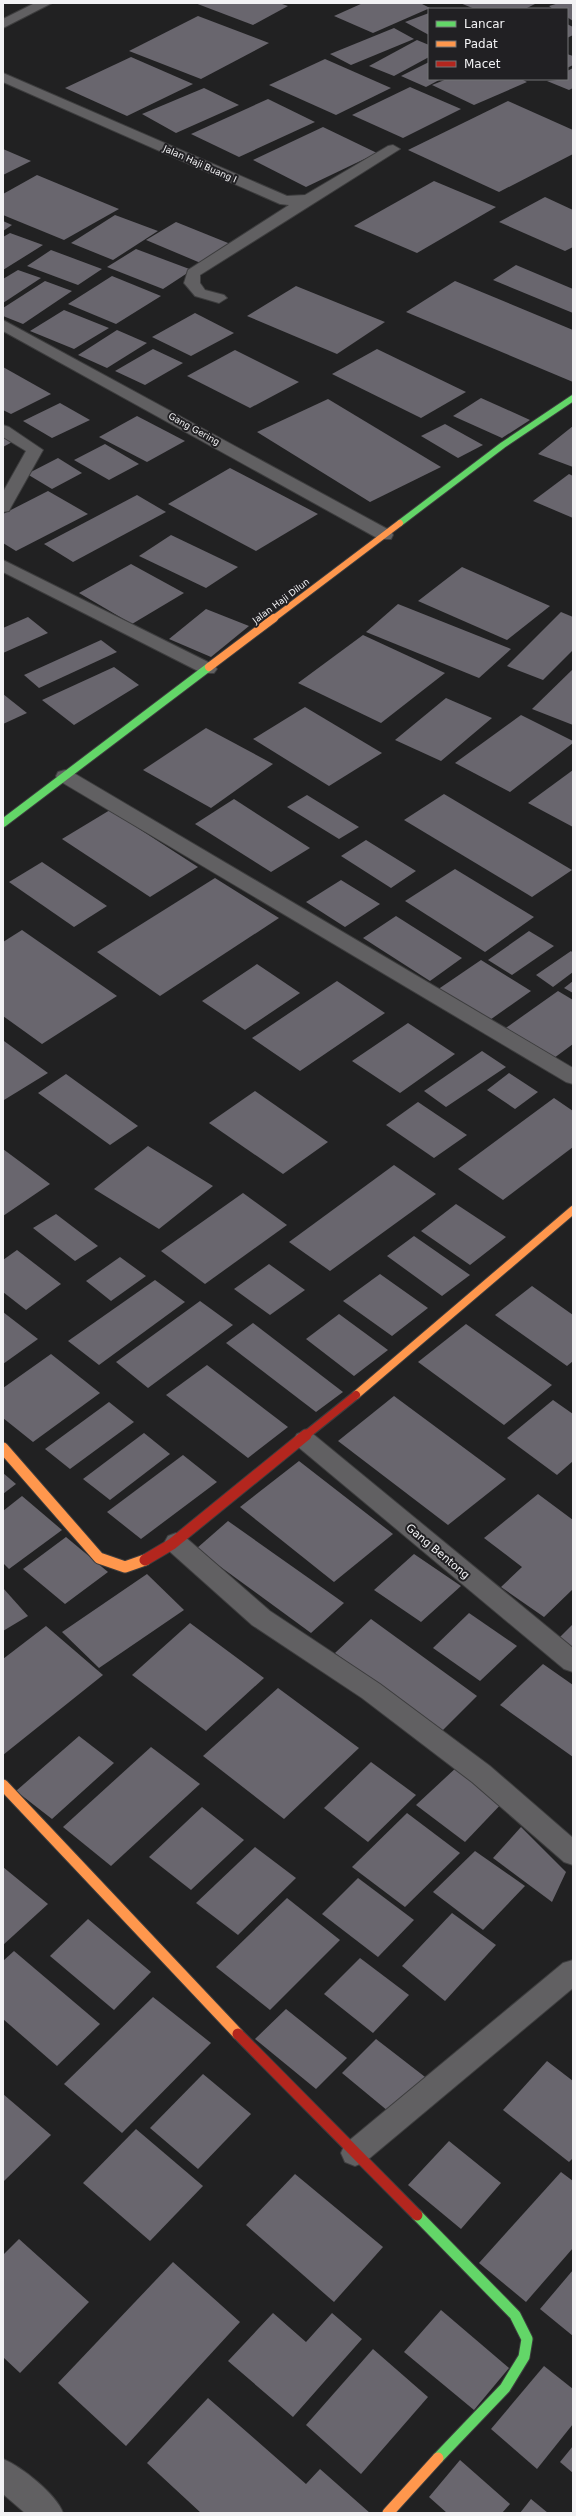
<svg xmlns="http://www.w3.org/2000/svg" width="576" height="2516" viewBox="0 0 576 2516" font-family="'DejaVu Sans',sans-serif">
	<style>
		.building { fill: #69666e }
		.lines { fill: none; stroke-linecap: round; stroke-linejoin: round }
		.street-casing { stroke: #3d3d3e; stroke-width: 2 }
		.fast-far2-casing { stroke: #3d3d3e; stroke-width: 8 }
		.fast-far1-casing { stroke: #3d3d3e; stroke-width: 10 }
		.fast-casing { stroke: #3d3d3e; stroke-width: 13 }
		.slow-far2-casing { stroke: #3d3d3e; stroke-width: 8 }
		.slow-far1-casing { stroke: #3d3d3e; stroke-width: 10 }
		.slow-casing { stroke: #3d3d3e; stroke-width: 13 }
		.jam-far1-casing { stroke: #3d3d3e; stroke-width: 10 }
		.jam-casing { stroke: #3d3d3e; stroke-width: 13 }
		.street { fill: #616062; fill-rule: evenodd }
		.fast-far2 { stroke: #63d668; stroke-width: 6 }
		.fast-far1 { stroke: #63d668; stroke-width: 8 }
		.fast { stroke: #63d668; stroke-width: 11 }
		.slow-far2 { stroke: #ff974d; stroke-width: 6 }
		.slow-far1 { stroke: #ff974d; stroke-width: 8 }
		.slow { stroke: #ff974d; stroke-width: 11 }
		.jam-far1 { stroke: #b3261e; stroke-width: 8 }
		.jam { stroke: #b3261e; stroke-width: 11 }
		.labels { text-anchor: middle; stroke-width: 4; stroke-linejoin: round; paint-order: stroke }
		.far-street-label { font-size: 9px; fill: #f2f2f4; stroke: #212023 }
		.street-label { font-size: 11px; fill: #f2f2f4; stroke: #212023 }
	</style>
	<rect width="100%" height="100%" fill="#212122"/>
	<g class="building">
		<polygon points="195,3 279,3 288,6 253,25"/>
		<polygon points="363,3 420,3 430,8 373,33 334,16"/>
		<polygon points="460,3 531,3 535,4 525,9 475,9"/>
		<polygon points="559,3 573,3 573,21 567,17 567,9 553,9 549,6"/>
		<polygon points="429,13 429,35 405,22"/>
		<polygon points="198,16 269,43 201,79 129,51"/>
		<polygon points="567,24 573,27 573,35 567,38"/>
		<polygon points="394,28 414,39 351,65 330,54"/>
		<polygon points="417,40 429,45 429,57 394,76 369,66"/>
		<polygon points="567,54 573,56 573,65 567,68"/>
		<polygon points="131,57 193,84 127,116 65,88"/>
		<polygon points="325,59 391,88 336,115 269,85"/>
		<polygon points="429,62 429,79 441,79 426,87 401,76"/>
		<polygon points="573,68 573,88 569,90 547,81 567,79 567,71"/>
		<polygon points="447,79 521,79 527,82 474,105 432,85"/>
		<polygon points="410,87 461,109 403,138 352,115"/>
		<polygon points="204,88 239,105 176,133 142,114"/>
		<polygon points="268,99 315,122 239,157 191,134"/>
		<polygon points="508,101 573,130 573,154 499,192 408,150"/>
		<polygon points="323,127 377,153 306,187 253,160"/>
		<polygon points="3,149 31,161 3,175"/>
		<polygon points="37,175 119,209 64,240 3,215 3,194"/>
		<polygon points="434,181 496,207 417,253 354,226"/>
		<polygon points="545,197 573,210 573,247 565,251 499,222"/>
		<polygon points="115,215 158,231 113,260 71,243"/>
		<polygon points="3,221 12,225 3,231"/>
		<polygon points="176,222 233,245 203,264 146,240"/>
		<polygon points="10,233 43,245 3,270 3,237"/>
		<polygon points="136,249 192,270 163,289 107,267"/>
		<polygon points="51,250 102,269 78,285 27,266"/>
		<polygon points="516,265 573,289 573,313 493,280"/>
		<polygon points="18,270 41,278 3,303 3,279"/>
		<polygon points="112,276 161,296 116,324 68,304"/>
		<polygon points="45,281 72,291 23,324 3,316 3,308"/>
		<polygon points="455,281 573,330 573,382 406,312"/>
		<polygon points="296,286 385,322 337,354 247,316"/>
		<polygon points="64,310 109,328 74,349 30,331"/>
		<polygon points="195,313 234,333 191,356 152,337"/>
		<polygon points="117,330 147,343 107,368 78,355"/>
		<polygon points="153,349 183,363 145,385 115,371"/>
		<polygon points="377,349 466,392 421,418 332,374"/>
		<polygon points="235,350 299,382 250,408 187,376"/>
		<polygon points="3,367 51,394 11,414 3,410"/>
		<polygon points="481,398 530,420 502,438 453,416"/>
		<polygon points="328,399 441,467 370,502 257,432"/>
		<polygon points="60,403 90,420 52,438 23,421"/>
		<polygon points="137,416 185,441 147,462 99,437"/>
		<polygon points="445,424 483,445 458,458 421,436"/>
		<polygon points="573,426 573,467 538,454"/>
		<polygon points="3,434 14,441 3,447"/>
		<polygon points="105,444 139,464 109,480 74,460"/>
		<polygon points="58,458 82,473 52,489 27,474"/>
		<polygon points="230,468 318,514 256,551 168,504"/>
		<polygon points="569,474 573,476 573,518 533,501"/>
		<polygon points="48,491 88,514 16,551 3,543 3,514"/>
		<polygon points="137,495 166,512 73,562 44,544"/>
		<polygon points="171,535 238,567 206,588 139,556"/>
		<polygon points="131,564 184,593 132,624 79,593"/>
		<polygon points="462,567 550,606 507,640 418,601"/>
		<polygon points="398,604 511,649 479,678 366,632"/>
		<polygon points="206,609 249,626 211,657 169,639"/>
		<polygon points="561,612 573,617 573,650 543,680 507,666"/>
		<polygon points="28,617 48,633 3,653 3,628"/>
		<polygon points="363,635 445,673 381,723 298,683"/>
		<polygon points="101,640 117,652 39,688 24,675"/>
		<polygon points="114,667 139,685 74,725 42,700"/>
		<polygon points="573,669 573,725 532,709"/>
		<polygon points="3,694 27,713 3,724"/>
		<polygon points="446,698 492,718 441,761 395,740"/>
		<polygon points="305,707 382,753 329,786 253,739"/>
		<polygon points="521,715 573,741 573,743 510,792 455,763"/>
		<polygon points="206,728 273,764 211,808 143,770"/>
		<polygon points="573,770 573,827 528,803"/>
		<polygon points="444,794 572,870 532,897 404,820"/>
		<polygon points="307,795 359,827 339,839 287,807"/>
		<polygon points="234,799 310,848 271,872 195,824"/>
		<polygon points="110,810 198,867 150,897 62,839"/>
		<polygon points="366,840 416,871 391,888 341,856"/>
		<polygon points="42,862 107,906 74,927 9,882"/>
		<polygon points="455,869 534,917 485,952 405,901"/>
		<polygon points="215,878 279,918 160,996 97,952"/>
		<polygon points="341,880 380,904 345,927 306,902"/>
		<polygon points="396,916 462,958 430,981 363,938"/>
		<polygon points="22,930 117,996 42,1044 3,1016 3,942"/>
		<polygon points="529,931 554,946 512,975 488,960"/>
		<polygon points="571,951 573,953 573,972 553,987 536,975"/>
		<polygon points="481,960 531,991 487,1022 437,990"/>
		<polygon points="257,964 300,993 245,1030 202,1001"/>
		<polygon points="337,981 385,1013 300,1071 252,1038"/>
		<polygon points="573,981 573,993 564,988"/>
		<polygon points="558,991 573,1000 573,1044 550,1061 503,1030"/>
		<polygon points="408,1023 455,1054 400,1093 352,1061"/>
		<polygon points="4,1041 48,1073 4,1100 3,1100"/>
		<polygon points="482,1051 506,1067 446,1107 424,1091"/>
		<polygon points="509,1073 538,1092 515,1109 487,1090"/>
		<polygon points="66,1074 138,1126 110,1145 38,1093"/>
		<polygon points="255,1091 328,1142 283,1174 209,1123"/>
		<polygon points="554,1098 573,1111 573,1147 503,1200 458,1169"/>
		<polygon points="418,1102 467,1135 434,1158 386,1125"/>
		<polygon points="148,1146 213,1186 159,1229 94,1189"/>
		<polygon points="3,1149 50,1184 3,1216"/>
		<polygon points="394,1165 436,1194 330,1271 289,1242"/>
		<polygon points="243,1193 287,1225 205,1284 161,1251"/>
		<polygon points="456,1204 506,1237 470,1265 421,1231"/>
		<polygon points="56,1214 98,1246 75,1261 33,1228"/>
		<polygon points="414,1236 470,1275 442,1296 387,1256"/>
		<polygon points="17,1250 61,1284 26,1310 3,1292 3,1260"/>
		<polygon points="120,1257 146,1276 111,1301 86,1281"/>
		<polygon points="269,1264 305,1290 270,1315 234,1289"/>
		<polygon points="380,1274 428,1308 392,1336 343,1301"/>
		<polygon points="155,1280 185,1302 99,1365 68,1341"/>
		<polygon points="532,1286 573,1315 573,1361 567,1366 495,1315"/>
		<polygon points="200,1301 233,1325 148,1388 116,1362"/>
		<polygon points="3,1312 38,1339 3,1364"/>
		<polygon points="339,1314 388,1350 354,1376 306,1339"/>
		<polygon points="253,1323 343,1392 316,1412 226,1343"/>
		<polygon points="466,1324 552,1385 504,1425 418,1362"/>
		<polygon points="51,1354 100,1393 33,1442 3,1418 3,1388"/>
		<polygon points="207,1365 288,1427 248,1458 166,1395"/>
		<polygon points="394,1396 506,1479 448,1525 338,1441"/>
		<polygon points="553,1400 573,1414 573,1461 557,1475 507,1438"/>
		<polygon points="109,1402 134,1422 70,1469 45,1449"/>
		<polygon points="144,1433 170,1454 110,1500 83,1479"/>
		<polygon points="183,1455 217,1482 141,1539 107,1512"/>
		<polygon points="299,1461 393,1534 334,1582 240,1507"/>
		<polygon points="3,1473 16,1484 3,1494"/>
		<polygon points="538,1494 573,1520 573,1589 544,1617 501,1587 522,1567 484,1538"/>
		<polygon points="22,1496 62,1530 9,1569 3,1563 3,1511"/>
		<polygon points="228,1521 344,1603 311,1633 196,1549"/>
		<polygon points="66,1537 108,1572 65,1604 23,1569"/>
		<polygon points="414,1554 461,1586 421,1622 374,1590"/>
		<polygon points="147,1574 184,1610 99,1668 62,1632"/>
		<polygon points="3,1588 28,1616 3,1631"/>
		<polygon points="469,1613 517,1646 480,1681 433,1648"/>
		<polygon points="371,1619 477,1696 442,1731 335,1653"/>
		<polygon points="190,1623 264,1678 206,1731 132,1675"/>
		<polygon points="573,1624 573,1651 557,1640"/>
		<polygon points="46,1626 103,1675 3,1755 3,1659"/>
		<polygon points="543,1664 573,1685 573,1757 500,1705"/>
		<polygon points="278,1688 359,1748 284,1819 203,1756"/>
		<polygon points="79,1736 114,1763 52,1819 16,1791"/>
		<polygon points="151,1747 200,1784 111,1866 63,1827"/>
		<polygon points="371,1762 416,1795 368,1842 324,1808"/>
		<polygon points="458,1766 505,1800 465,1842 416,1805"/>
		<polygon points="202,1807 244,1840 191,1890 149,1857"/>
		<polygon points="407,1813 460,1853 405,1907 352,1867"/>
		<polygon points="521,1827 566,1872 552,1902 493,1858"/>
		<polygon points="255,1847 296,1878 238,1935 196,1903"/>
		<polygon points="475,1851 525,1886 483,1930 433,1892"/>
		<polygon points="3,1867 48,1904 3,1945"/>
		<polygon points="358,1878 414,1920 378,1957 322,1914"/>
		<polygon points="287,1898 340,1940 270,2010 216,1967"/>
		<polygon points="452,1913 496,1945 445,2001 402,1966"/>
		<polygon points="88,1919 151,1972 114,2010 50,1956"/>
		<polygon points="14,1951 100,2024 57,2066 3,2019 3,1961"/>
		<polygon points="360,1958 409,1995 373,2033 324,1994"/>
		<polygon points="153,1997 211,2043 122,2133 64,2084"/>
		<polygon points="286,2009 347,2058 316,2089 255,2039"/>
		<polygon points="376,2039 429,2080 394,2116 342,2073"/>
		<polygon points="547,2061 573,2081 573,2158 569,2162 503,2110"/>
		<polygon points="203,2074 251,2114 198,2169 150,2128"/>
		<polygon points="3,2094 51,2135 3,2182"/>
		<polygon points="136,2129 203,2186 150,2241 83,2183"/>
		<polygon points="449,2141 501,2183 461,2229 408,2185"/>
		<polygon points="561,2172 573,2181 573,2248 526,2302 479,2263"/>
		<polygon points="295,2174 383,2247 334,2302 246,2225"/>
		<polygon points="19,2239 89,2302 20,2373 3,2357 3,2255"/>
		<polygon points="173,2262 240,2322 126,2446 58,2383"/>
		<polygon points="573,2270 573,2336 540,2309"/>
		<polygon points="441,2310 509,2368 474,2410 404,2352"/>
		<polygon points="273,2313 306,2342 332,2313 362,2339 293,2417 228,2361"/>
		<polygon points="373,2349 428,2397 361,2474 306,2425"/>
		<polygon points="544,2366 573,2389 573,2424 537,2469 491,2429"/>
		<polygon points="208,2398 306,2484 320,2469 370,2513 201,2513 147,2463"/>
		<polygon points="573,2446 573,2473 560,2462"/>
		<polygon points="460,2460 510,2504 502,2513 447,2513 429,2497"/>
		<polygon points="531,2499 548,2513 520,2513"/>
	</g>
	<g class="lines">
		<defs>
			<g id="street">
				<polygon points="35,3 52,3 3,28 3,19"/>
				<polygon points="3,73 287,196 305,195 388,146 393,145 400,149 200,275 200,283 205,290 224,295 227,298 219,303 195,296 184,283 188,270 289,205 280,204 3,82"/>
				<polygon points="3,320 391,531 393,535 391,539 379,539 3,331"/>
				<polygon points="3,425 9,427 43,450 11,507 9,511 3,512 3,492 26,451 3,437"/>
				<polygon points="3,560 214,665 217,669 214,673 202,673 3,572"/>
				<polygon points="65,770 72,772 573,1068 573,1084 566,1082 58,780 56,776 58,772"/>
				<polygon points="305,1431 313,1434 573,1648 573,1672 564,1669 297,1446 293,1440 297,1434"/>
				<polygon points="176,1533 184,1536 270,1611 380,1684 490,1766 573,1838 573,1865 564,1862 472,1782 362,1698 252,1625 168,1550 164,1543 168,1536"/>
				<polygon points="573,1960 573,1988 365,2162 355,2166 345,2162 341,2153 345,2144 563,1963"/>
				<path d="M3,2459C22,2467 56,2494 63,2513H25L3,2494Z"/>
			</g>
			<polyline id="fast-far2" points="400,523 503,445 573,398"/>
			<polyline id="fast-far1" points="3,823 209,667"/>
			<polyline id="fast" points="417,2215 515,2315 527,2339 524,2357 505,2388 438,2458"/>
			<polyline id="slow-far2" points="273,619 400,523"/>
			<g id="slow-far1">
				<polyline points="209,667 274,618"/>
				<polyline points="356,1395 573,1210"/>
			</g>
			<g id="slow">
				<polyline points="3,1448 99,1558 125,1567 145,1560"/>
				<polyline points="3,1785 238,2034"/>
				<polyline points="388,2513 438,2458"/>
			</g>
			<polyline id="jam-far1" points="305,1436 356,1395"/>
			<g id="jam">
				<polyline points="145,1560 172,1544 306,1435"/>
				<polyline points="238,2034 417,2215"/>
			</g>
		</defs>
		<use href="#street" class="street-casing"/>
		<use href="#fast-far2" class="fast-far2-casing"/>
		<use href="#fast-far1" class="fast-far1-casing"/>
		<use href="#fast" class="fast-casing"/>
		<use href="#slow-far2" class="slow-far2-casing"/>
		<use href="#slow-far1" class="slow-far1-casing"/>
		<use href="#slow" class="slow-casing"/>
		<use href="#jam-far1" class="jam-far1-casing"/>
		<use href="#jam" class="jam-casing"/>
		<use href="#street" class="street"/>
		<use href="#fast-far2" class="fast-far2"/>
		<use href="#fast-far1" class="fast-far1"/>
		<use href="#fast" class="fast"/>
		<use href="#slow-far2" class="slow-far2"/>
		<use href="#slow-far1" class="slow-far1"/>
		<use href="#slow" class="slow"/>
		<use href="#jam-far1" class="jam-far1"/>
		<use href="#jam" class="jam"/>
	</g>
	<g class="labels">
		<g class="far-street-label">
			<text transform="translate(200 164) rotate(24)" y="3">Jalan Haji Buang I</text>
			<text transform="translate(194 429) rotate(29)" y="3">Gang Gering</text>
			<text transform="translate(281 601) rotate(-37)" y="3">Jalan Haji Dilun</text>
		</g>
		<g class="street-label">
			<text transform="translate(438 1551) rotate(40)" y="4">Gang Bentong</text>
		</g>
	</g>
	<rect width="576" height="2516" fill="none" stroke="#f2f2f4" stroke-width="8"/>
	<rect x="428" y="8" width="140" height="72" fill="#212023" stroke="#757477"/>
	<rect x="436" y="21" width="20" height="6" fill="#63d668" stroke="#757477"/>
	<text x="464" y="28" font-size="12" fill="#f2f2f4">Lancar</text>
	<rect x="436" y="41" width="20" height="6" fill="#ff974d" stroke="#757477"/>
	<text x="464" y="48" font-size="12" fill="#f2f2f4">Padat</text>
	<rect x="436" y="61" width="20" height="6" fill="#b3261e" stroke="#757477"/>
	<text x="464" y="68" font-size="12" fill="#f2f2f4">Macet</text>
</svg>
